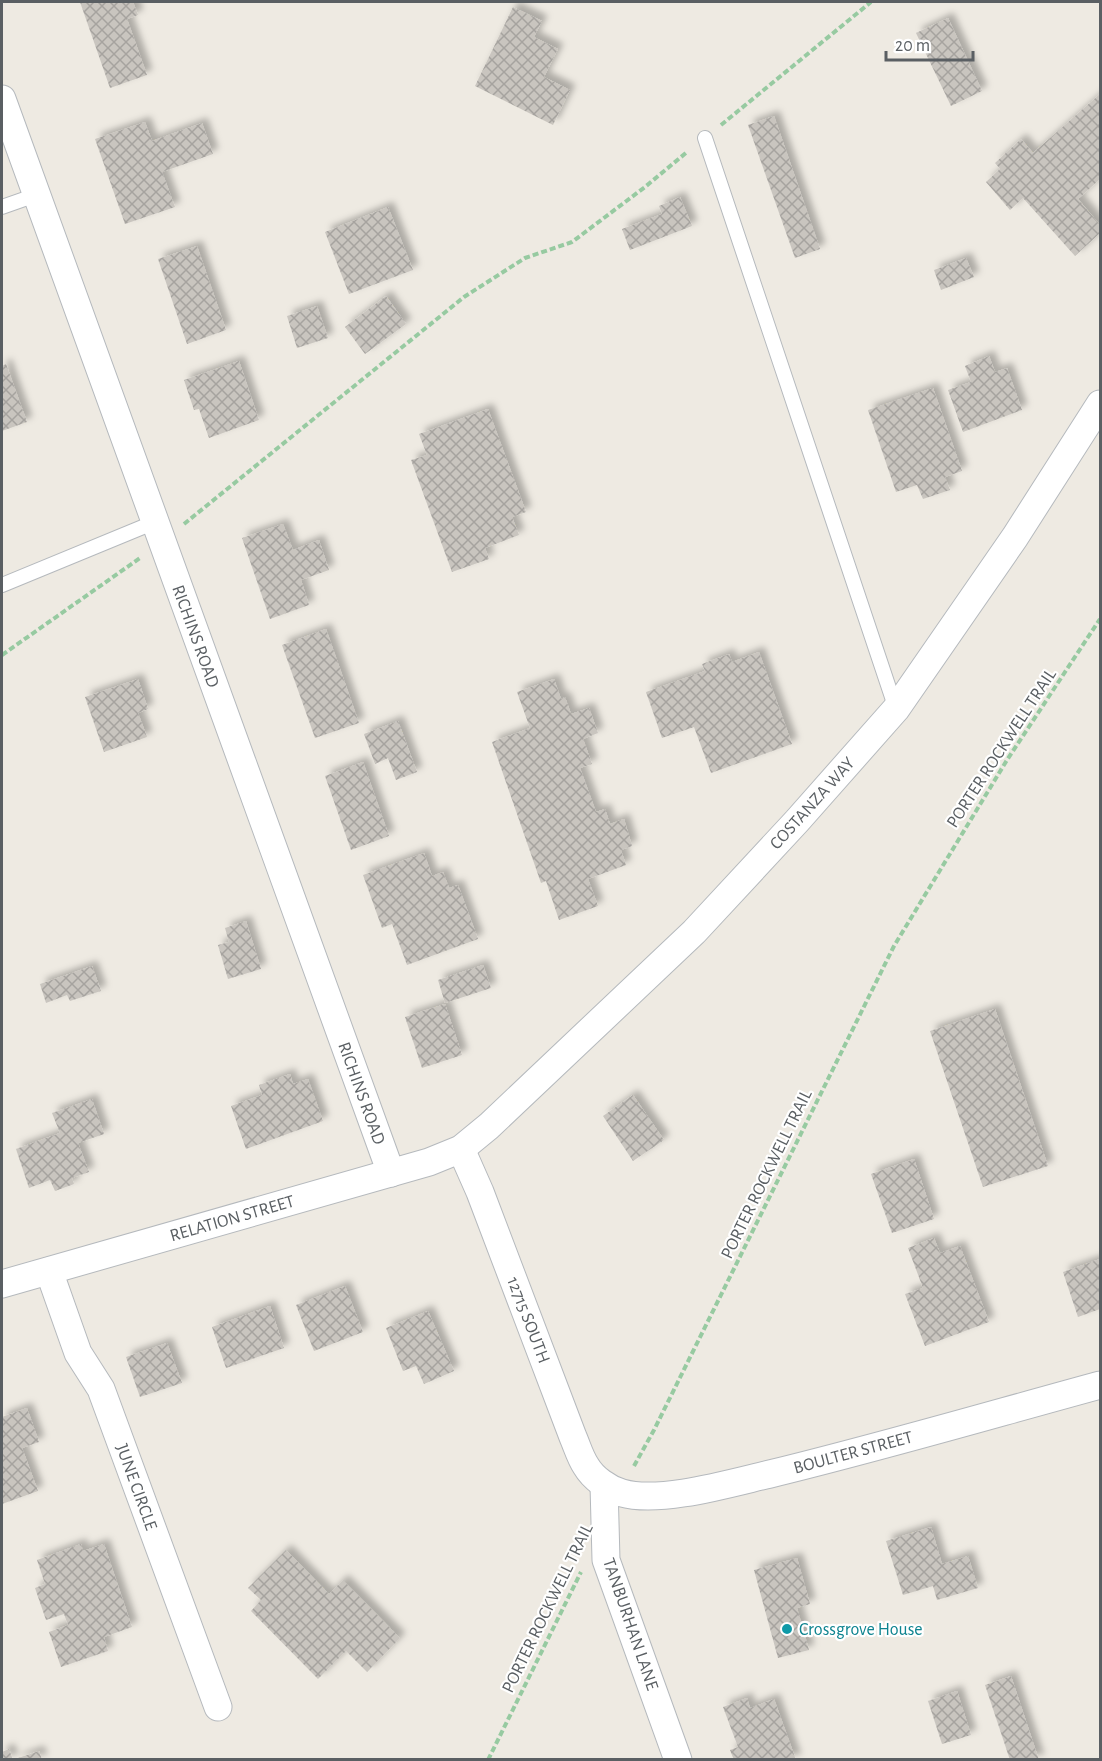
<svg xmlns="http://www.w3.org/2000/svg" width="1102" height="1761" viewBox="0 0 1102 1761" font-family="'Alegreya Sans',sans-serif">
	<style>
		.building { fill: url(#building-cross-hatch); filter: url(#shadow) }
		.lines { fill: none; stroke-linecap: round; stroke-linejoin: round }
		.lane-casing { stroke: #b5b9bd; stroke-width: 16 }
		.street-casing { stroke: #b5b9bd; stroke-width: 29 }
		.path { stroke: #97caa1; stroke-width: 4; stroke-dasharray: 6 3; stroke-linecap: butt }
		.lane { stroke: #fff; stroke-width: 14 }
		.street { stroke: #fff; stroke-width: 27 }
		.culture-dot { fill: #0f9aa8; stroke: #fff; stroke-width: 2 }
		.labels { text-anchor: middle; stroke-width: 4.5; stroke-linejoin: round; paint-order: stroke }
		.street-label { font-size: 18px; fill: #5a5f63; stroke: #fff }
		.culture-label { font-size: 18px; fill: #0d838f; stroke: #fff; text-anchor: start }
	</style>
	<defs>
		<pattern id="building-cross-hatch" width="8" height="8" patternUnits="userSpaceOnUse" patternTransform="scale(1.5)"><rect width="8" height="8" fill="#c9c5bf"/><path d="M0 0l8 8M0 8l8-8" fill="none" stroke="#a6a39f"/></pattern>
		<filter id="shadow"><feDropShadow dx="5.5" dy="-5.5" stdDeviation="3" flood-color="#0004"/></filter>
	</defs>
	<rect width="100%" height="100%" fill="#eeeae2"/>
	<g class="building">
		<polygon points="80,2 133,2 138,15 127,19 147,75 110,88"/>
		<polygon points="513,7 542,21 534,37 558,49 544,77 570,90 553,125 475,86"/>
		<polygon points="948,18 982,91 951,106 916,33"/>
		<polygon points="1100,94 1100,179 1078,199 1100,225 1100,233 1075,256 1023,198 1010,210 986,182 1000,169 995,163 1021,139 1033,153"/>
		<polygon points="774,116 820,249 795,258 748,125"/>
		<polygon points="145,122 152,141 202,123 213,154 162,172 175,207 125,224 95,139"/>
		<polygon points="680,197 692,226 630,250 622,229 662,214 659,206"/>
		<polygon points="388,207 413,270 349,294 325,232"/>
		<polygon points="197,246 226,330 187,344 158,259"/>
		<polygon points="966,258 974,277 941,290 934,270"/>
		<polygon points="386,296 406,324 365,354 345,327"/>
		<polygon points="317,306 328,338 297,348 287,316"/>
		<polygon points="989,356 995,372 1007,368 1022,410 963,432 948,390 971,382 965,366"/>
		<polygon points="239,361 259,420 209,438 199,409 194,410 184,380"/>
		<polygon points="6,364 27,422 2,431 2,366"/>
		<polygon points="933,388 962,471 945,477 950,490 923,499 917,485 896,492 868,410"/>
		<polygon points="488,409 526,512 512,517 519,535 485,548 489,559 452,572 411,460 427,455 419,434"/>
		<polygon points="283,524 293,550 319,540 329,570 301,580 309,605 270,619 242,538"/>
		<polygon points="326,629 359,723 315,738 282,645"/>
		<polygon points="759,652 792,744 711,773 694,727 662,738 646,692 705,671 702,664 729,654 732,662"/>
		<polygon points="138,679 148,709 138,713 147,737 104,752 85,697"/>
		<polygon points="554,679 561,699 565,697 571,714 589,708 598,733 583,739 592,764 580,768 596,812 605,809 610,824 624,819 632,846 621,850 626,865 588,879 598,906 559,920 546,881 541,883 492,742 530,728 517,692"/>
		<polygon points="398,721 417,772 396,780 388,758 375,764 364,734"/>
		<polygon points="363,762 389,836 351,850 325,776"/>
		<polygon points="424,853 432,876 443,872 449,888 458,885 478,939 407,965 392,924 382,928 363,875"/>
		<polygon points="246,921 261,969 228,979 218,945 229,942 225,928"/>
		<polygon points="483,965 491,988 445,1003 438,980"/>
		<polygon points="92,966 101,991 70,1001 67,995 46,1003 40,984"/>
		<polygon points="445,1004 462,1055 422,1068 405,1017"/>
		<polygon points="995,1009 1048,1166 983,1187 930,1031"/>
		<polygon points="290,1074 293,1084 308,1079 323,1121 246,1149 231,1106 262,1095 259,1085"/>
		<polygon points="633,1095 664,1140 633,1161 603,1116"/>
		<polygon points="92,1099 104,1134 78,1143 89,1172 72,1178 74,1184 55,1191 50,1180 29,1188 16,1149 60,1133 52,1113"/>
		<polygon points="914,1159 934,1219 892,1233 871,1174"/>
		<polygon points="934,1238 940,1253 960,1246 989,1322 925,1346 905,1294 923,1288 908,1248"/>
		<polygon points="1100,1259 1100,1309 1078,1317 1063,1272"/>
		<polygon points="345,1286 363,1332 314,1351 296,1305"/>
		<polygon points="270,1306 284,1348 226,1368 212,1327"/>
		<polygon points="428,1311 454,1371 424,1384 416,1366 403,1371 386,1328"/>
		<polygon points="167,1343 182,1383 140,1397 126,1357"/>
		<polygon points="27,1408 39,1442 22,1448 38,1491 2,1504 2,1417"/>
		<polygon points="931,1527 942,1564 968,1556 978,1588 937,1600 933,1586 903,1595 886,1541"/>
		<polygon points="81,1544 83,1551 104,1544 132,1627 104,1637 108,1651 61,1667 49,1632 68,1625 64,1614 46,1620 35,1588 45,1584 37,1560"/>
		<polygon points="286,1550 329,1594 343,1580 400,1638 367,1672 346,1651 318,1679 251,1611 261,1600 248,1588"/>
		<polygon points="797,1558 810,1604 797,1608 809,1650 778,1658 754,1570"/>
		<polygon points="1011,1676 1039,1760 1010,1760 985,1685"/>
		<polygon points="957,1691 971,1735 942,1744 928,1701"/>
		<polygon points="747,1698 750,1708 774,1699 796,1760 734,1760 730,1750 738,1747 723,1707"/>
		<polygon points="9,1749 13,1760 2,1760 2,1752"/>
		<polygon points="39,1751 42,1760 15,1760 15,1759"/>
	</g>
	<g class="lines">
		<defs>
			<g id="lane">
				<polyline points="705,138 896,709"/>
				<polyline points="2,207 36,195"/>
				<polyline points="2,585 155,522"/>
			</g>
			<g id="street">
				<polyline points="2,99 391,1173"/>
				<path d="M461,1149L480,1192L573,1437C577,1446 580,1457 586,1466C593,1478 608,1489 622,1493C660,1504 731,1483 770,1474C881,1447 990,1415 1100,1385"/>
				<polyline points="49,1271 78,1353 101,1389 218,1707"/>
				<polyline points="2,1284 429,1162 461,1149 489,1126 694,932 797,821 896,709 1015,537 1100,404"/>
				<polyline points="604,1485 606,1560 678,1760"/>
			</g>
		</defs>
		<use href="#lane" class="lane-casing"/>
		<use href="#street" class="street-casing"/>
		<g class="path">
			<polyline points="721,125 871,2"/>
			<polyline points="184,524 464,297 525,258 572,242 645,187 687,152"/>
			<polyline points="2,655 140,558"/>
			<polyline points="634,1466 654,1430 894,946 1007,760 1100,619"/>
			<polyline points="488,1760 581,1572"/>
		</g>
		<use href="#lane" class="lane"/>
		<use href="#street" class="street"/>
	</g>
	<circle class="culture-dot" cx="787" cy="1629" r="6"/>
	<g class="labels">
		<g class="street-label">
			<text transform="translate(196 636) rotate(70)" y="6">RICHINS ROAD</text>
			<text transform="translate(1001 748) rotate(-57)" y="6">PORTER ROCKWELL TRAIL</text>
			<text transform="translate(812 803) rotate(-48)" y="6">COSTANZA WAY</text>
			<text transform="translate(362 1093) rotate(70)" y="6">RICHINS ROAD</text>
			<text transform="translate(766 1174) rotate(-64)" y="6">PORTER ROCKWELL TRAIL</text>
			<text transform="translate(232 1218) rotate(-16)" y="6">RELATION STREET</text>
			<text transform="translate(529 1320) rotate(69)" y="6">12715 SOUTH</text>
			<text transform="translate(853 1452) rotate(-15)" y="6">BOULTER STREET</text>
			<text transform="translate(137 1487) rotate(70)" y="6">JUNE CIRCLE</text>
			<text transform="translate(547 1608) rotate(-64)" y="6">PORTER ROCKWELL TRAIL</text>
			<text transform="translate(631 1624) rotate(71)" y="6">TANBURHAN LANE</text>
		</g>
		<g class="culture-label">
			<text x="799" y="1635">Crossgrove House</text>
		</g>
	</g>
	<rect width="1102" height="1761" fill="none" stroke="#5a5f63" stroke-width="6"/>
	<path d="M886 51v9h87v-9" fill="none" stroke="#5a5f63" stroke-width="3"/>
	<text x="895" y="51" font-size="18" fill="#5a5f63" stroke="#ffffff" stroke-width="4.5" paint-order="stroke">20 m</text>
</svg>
